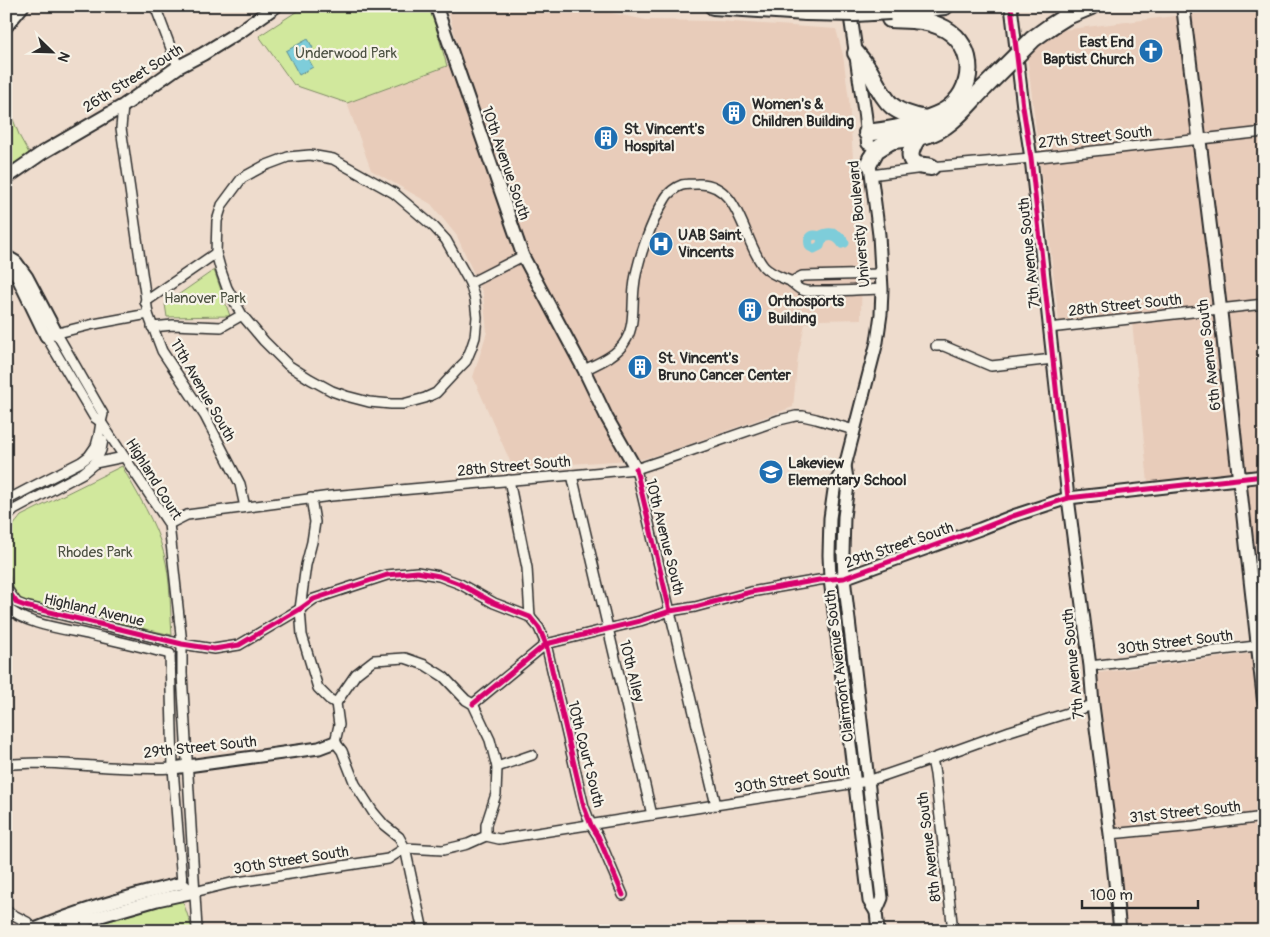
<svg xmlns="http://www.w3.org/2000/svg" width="1270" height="937" viewBox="0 0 1270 937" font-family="Pangolin,sans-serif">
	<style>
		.built { fill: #e8ccba }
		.green { fill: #d1e89d; stroke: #7e8a64 }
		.water { fill: #7ecdda; stroke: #5d8c94 }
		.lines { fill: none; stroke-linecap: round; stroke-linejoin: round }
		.canal { stroke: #7ecdda; stroke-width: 9 }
		.minor-casing { stroke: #2b2b2b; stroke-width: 12 }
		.tertiary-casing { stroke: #2b2b2b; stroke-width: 15 }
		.secondary-casing { stroke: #2b2b2b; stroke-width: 16 }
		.motorway-casing { stroke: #2b2b2b; stroke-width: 20 }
		.minor { stroke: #f7f3e8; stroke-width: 9 }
		.tertiary { stroke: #f7f3e8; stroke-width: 11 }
		.secondary { stroke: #f7f3e8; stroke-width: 12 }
		.motorway { stroke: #f7f3e8; stroke-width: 16 }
		.motorway-bridge-casing { stroke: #2b2b2b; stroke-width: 20; stroke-linecap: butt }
		.motorway-bridge { stroke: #f7f3e8; stroke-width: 16 }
		.cycleway-casing { stroke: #f7f3e8; stroke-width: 8 }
		.cycleway { stroke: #d6006c; stroke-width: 5 }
		.labels { text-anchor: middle; stroke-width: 4.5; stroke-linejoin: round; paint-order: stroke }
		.poi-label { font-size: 15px; font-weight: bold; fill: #2b2b2b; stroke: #f7f3e8; text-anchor: start }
		.park-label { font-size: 15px; fill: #4c5142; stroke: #f7f3e8 }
		.street-label { font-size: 15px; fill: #2b2b2b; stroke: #f7f3e8 }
	</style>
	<rect width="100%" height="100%" fill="#eedccd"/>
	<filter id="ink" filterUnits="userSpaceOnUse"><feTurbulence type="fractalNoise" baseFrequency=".02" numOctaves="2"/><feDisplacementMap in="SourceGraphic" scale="10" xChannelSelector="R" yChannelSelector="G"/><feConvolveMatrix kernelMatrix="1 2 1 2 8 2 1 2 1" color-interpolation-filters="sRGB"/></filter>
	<g filter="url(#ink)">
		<g class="built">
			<polygon points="447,6 578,6 646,20 717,21 836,29 843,55 849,100 854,173 862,252 861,319 820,320 805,324 798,356 793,407 676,449 643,459 513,468 473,377 487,332 483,294 457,236 431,204 371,170 347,103 462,60"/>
			<polygon points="1255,6 1264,6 1264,651 1244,472 1148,483 1132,322 1060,330 1027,55 1054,31"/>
			<polygon points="1264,652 1264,931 1127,931 1097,673"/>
		</g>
		<g class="green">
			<polygon points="305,6 430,6 447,66 347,103 294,85 259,36"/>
			<polygon points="6,102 20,137 30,155 6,173"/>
			<polygon points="214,270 230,316 167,317 165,304"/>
			<path d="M122,466C137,494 156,522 164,554C171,580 170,609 172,635L36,605C31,603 25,602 21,599C10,590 3,553 6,539C8,530 16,523 21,516Z"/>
			<polygon points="182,899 193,931 76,931"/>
		</g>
		<polygon class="water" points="308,39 313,48 305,53 313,67 299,75 286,51"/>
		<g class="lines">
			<path class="canal" d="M844,243L842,244C837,236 829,234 822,240L820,246L814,249L810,247C806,239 811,233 819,236C829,230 839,232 845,243"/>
			<defs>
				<g id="minor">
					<polyline points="155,6 178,67"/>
					<polyline points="123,106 121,128 148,314 162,351 205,416 240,484 245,507"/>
					<polygon points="310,155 333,159 394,193 434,227 446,240 470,283 475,300 477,317 475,337 471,349 466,361 461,366 436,393 425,398 403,404 391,404 369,402 346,396 332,391 310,379 288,365 264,341 242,315 227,288 221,271 216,253 217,221 222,205 242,178 264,166 288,157"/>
					<polyline points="871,175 931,167 1031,158 1264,132"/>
					<polyline points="791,282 802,276 881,274"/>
					<polyline points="470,283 523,256"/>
					<polyline points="145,302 216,253"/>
					<polyline points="148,314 94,324 46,336 94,417 101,422 169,524 182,644 182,673 197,929 198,931"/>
					<polyline points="152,327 173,325 221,327 242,315"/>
					<polyline points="1049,328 1264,304"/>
					<polyline points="936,346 944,346 991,366 1053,359"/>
					<path d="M584,370C599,363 618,355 626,340C635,325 632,305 634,288C636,263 652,220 665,199C668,193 676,187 682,185C687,184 693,184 697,184C740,181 743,242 764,267C772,275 781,277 790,281C794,284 798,289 802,290C807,292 813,291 817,291C839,291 860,290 882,289"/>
					<polyline points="95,463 124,457"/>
					<polyline points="636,469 716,805"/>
					<polyline points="572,475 652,815"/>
					<polyline points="509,480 527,568 530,617"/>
					<polyline points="311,498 315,522 312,542 306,565 300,609 302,635 318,688 329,699 336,703"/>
					<polyline points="6,502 9,499 28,489 81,462 89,456 96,446 99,435 101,422 103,414 57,334"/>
					<polyline points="6,518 14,510 83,473 95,463 101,450 103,440"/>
					<polyline points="169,524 187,515 331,496 572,475 636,469 687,452 779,420 796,416 803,416 816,419 854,430"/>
					<polyline points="6,588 17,603 25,606 182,644 214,649 239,645 300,609 314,599 387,575 417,572 439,576 460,584 494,603 530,617 539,628 546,644 584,807 591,825 598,836 623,895"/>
					<path d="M6,607C26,625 65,629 91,635C117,641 144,647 170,654"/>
					<polyline points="170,654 173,768 182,883 194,892"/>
					<polyline points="1090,666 1264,645"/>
					<polyline points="336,703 356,674 374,660 405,658 425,665 444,677 466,700 473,704 490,740 497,767 496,794 486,825 486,836 468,844 443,850 405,848"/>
					<polyline points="336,703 339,725 335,742 342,751 355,784 373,812 384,825 399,837 405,848 423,931"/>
					<polyline points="473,704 546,644 640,621 670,611 695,607 751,592 819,580 830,579"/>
					<polyline points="932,759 935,774 953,931"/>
					<path d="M6,764C18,764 30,763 41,763C85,764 129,771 173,768"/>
					<polyline points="497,767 532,755"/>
					<polyline points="1110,834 1194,826 1264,817"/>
					<polyline points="486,836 499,839 868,781 932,759 1010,731 1093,705"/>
					<polyline points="194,892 231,883 388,859 405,848"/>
					<polyline points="6,911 27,922 36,931"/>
				</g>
				<g id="tertiary">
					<polyline points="436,6 523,256 584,370 607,418 636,469"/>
					<polyline points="1011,6 1023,107 1031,158 1068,498 1090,666 1093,705 1110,834 1120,931"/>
					<polyline points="6,10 10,6"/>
					<polyline points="6,27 23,6"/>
					<polyline points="869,157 879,235 882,289 881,314 877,342 845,466 835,483 830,518 829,555 830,579 869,901 876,912"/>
					<polyline points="6,256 16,262 27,277 57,334"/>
					<polyline points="6,266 16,274 46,336"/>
					<polyline points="845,466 848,485 844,517 843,553 844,578 882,898 876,912 878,931"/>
					<polyline points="838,578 844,578 980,529 1013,516 1068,498 1264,476"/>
					<polyline points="173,768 319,748 335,742"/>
					<path d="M33,931L35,929C82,909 132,895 182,883"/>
					<polyline points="53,931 59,928 157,900 194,892"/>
				</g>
				<g id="secondary">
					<polyline points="849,6 865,115 868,143"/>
					<polyline points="1183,6 1220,308 1264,700"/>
					<polyline points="6,178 42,153 123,106 178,67 203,54 242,30 276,6"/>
				</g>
				<g id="motorway">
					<polyline points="713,6 806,12"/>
					<polyline points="895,11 945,6"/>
					<polyline points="1051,26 1067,16 1091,6"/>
					<path d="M856,53C861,59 866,65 870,72C887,103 889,112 926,119"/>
					<path d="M867,133C887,130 907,128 926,119C934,116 943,113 950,107C978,84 974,40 939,26C924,19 907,20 890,19"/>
					<path d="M919,136C913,144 904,159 918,165C922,166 927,166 931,167"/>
					<path d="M887,141C900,139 914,138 926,135C950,129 967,105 984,88"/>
					<polyline points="869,163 876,150 892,140"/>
				</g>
			</defs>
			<use href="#minor" class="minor-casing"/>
			<use href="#tertiary" class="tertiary-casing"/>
			<use href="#secondary" class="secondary-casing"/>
			<use href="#motorway" class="motorway-casing"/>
			<use href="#minor" class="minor"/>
			<use href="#tertiary" class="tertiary"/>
			<use href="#secondary" class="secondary"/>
			<use href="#motorway" class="motorway"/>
			<defs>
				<g id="motorway-bridge">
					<polyline points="806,12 855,13 890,11"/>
					<polyline points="984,88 1033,39 1051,26"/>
				</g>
			</defs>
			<use href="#motorway-bridge" class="motorway-bridge-casing"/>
			<use href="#motorway-bridge" class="motorway-bridge"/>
			<defs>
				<g id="cycleway">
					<polyline points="1011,6 1023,107 1031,158 1068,498"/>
					<polyline points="636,469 670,611"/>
					<polyline points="6,588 17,603 25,606 182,644 214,649 239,645 300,609 314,599 387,575 417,572 439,576 460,584 494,603 530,617 539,628 546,644 584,807 591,825 598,836 623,895"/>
					<polyline points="473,704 546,644 640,621 670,611 695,607 751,592 819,580 844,578 980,529 1013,516 1068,498 1264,476"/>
				</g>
			</defs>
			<use href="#cycleway" class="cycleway-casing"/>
			<use href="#cycleway" class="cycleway"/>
		</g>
	</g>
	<defs>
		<symbol id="church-disc" viewBox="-11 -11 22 22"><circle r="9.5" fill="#1f6fb2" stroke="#f7f3e8"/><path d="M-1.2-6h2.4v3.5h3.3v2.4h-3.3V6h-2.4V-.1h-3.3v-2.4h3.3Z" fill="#fff"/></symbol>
		<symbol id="building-disc" viewBox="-11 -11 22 22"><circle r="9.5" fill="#1f6fb2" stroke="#f7f3e8"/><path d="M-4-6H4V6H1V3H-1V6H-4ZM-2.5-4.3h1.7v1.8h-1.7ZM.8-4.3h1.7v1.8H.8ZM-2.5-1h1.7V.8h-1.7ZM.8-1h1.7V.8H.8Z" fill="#fff"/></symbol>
		<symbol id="hospital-disc" viewBox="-11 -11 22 22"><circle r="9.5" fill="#1f6fb2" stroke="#f7f3e8"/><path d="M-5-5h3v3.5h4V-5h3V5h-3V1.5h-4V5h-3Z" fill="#fff"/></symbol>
		<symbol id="school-disc" viewBox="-11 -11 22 22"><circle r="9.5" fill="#1f6fb2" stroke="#f7f3e8"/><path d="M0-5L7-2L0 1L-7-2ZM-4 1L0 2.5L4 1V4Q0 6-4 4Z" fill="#fff"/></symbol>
	</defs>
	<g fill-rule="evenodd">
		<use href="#church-disc" x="1137" y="37" width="28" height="28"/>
		<use href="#building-disc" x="720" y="99" width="28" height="28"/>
		<use href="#building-disc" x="592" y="124" width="28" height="28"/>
		<use href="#hospital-disc" x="647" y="230" width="28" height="28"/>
		<use href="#building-disc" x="736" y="296" width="28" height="28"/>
		<use href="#building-disc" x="626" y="353" width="28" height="28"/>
		<use href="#school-disc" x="757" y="458" width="28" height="28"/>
	</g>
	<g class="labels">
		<g class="poi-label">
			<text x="1134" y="47" text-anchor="end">East End<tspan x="1134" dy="17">Baptist Church</tspan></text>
			<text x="752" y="109">Women's &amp;<tspan x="752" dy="17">Children Building</tspan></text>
			<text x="624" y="134">St. Vincent's<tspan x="624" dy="17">Hospital</tspan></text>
			<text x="678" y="240">UAB Saint<tspan x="678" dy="17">Vincents</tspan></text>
			<text x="768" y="306">Orthosports<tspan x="768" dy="17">Building</tspan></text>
			<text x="658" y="363">St. Vincent's<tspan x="658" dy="17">Bruno Cancer Center</tspan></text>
			<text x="788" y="468">Lakeview<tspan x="788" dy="17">Elementary School</tspan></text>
		</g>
		<g class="park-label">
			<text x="346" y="58">Underwood Park</text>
			<text x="205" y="303">Hanover Park</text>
			<text x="95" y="557">Rhodes Park</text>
		</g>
		<g class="street-label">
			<text transform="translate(133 78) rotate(-32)" y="5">26th Street South</text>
			<text transform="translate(1095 137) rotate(-6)" y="5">27th Street South</text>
			<text transform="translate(506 163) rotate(71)" y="5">10th Avenue South</text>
			<text transform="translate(859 224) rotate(-95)" y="5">University Boulevard</text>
			<text transform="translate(1029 253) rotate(-96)" y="5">7th Avenue South</text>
			<text transform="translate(1125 305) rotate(-6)" y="5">28th Street South</text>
			<text transform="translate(1209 355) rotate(-97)" y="5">6th Avenue South</text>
			<text transform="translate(203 390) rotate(60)" y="5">11th Avenue South</text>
			<text transform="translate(514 466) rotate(-5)" y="5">28th Street South</text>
			<text transform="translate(154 479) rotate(58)" y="5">Highland Court</text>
			<text transform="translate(665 537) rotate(76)" y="5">10th Avenue South</text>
			<text transform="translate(899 545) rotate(-19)" y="5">29th Street South</text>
			<text transform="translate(94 610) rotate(13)" y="5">Highland Avenue</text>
			<text transform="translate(1175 642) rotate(-7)" y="5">30th Street South</text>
			<text transform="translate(1073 664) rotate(-96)" y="5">7th Avenue South</text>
			<text transform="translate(839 666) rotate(-97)" y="5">Clairmont Avenue South</text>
			<text transform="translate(632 671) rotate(76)" y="5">10th Alley</text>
			<text transform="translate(200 747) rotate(-6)" y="5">29th Street South</text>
			<text transform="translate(586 754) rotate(76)" y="5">10th Court South</text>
			<text transform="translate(792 779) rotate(-9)" y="5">30th Street South</text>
			<text transform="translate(1185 812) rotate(-6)" y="5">31st Street South</text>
			<text transform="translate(929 847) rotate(-97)" y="5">8th Avenue South</text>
			<text transform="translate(291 860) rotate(-9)" y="5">30th Street South</text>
		</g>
	</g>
	<rect width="1270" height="937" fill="none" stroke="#f7f3e8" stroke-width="25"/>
	<rect x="12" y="12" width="1245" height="912" fill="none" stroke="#2b2b2b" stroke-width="2" filter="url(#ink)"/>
	<g transform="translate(52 52) rotate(113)" stroke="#f7f3e8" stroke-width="4" paint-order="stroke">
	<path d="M0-4L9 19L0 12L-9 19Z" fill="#2b2b2b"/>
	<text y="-8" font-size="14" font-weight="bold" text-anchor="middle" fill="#2b2b2b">N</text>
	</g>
	<path d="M1082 900v8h116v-8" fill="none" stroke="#2b2b2b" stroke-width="2.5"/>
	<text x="1090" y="900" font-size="15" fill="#2b2b2b" stroke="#f7f3e8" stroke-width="4" paint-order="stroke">100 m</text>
</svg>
